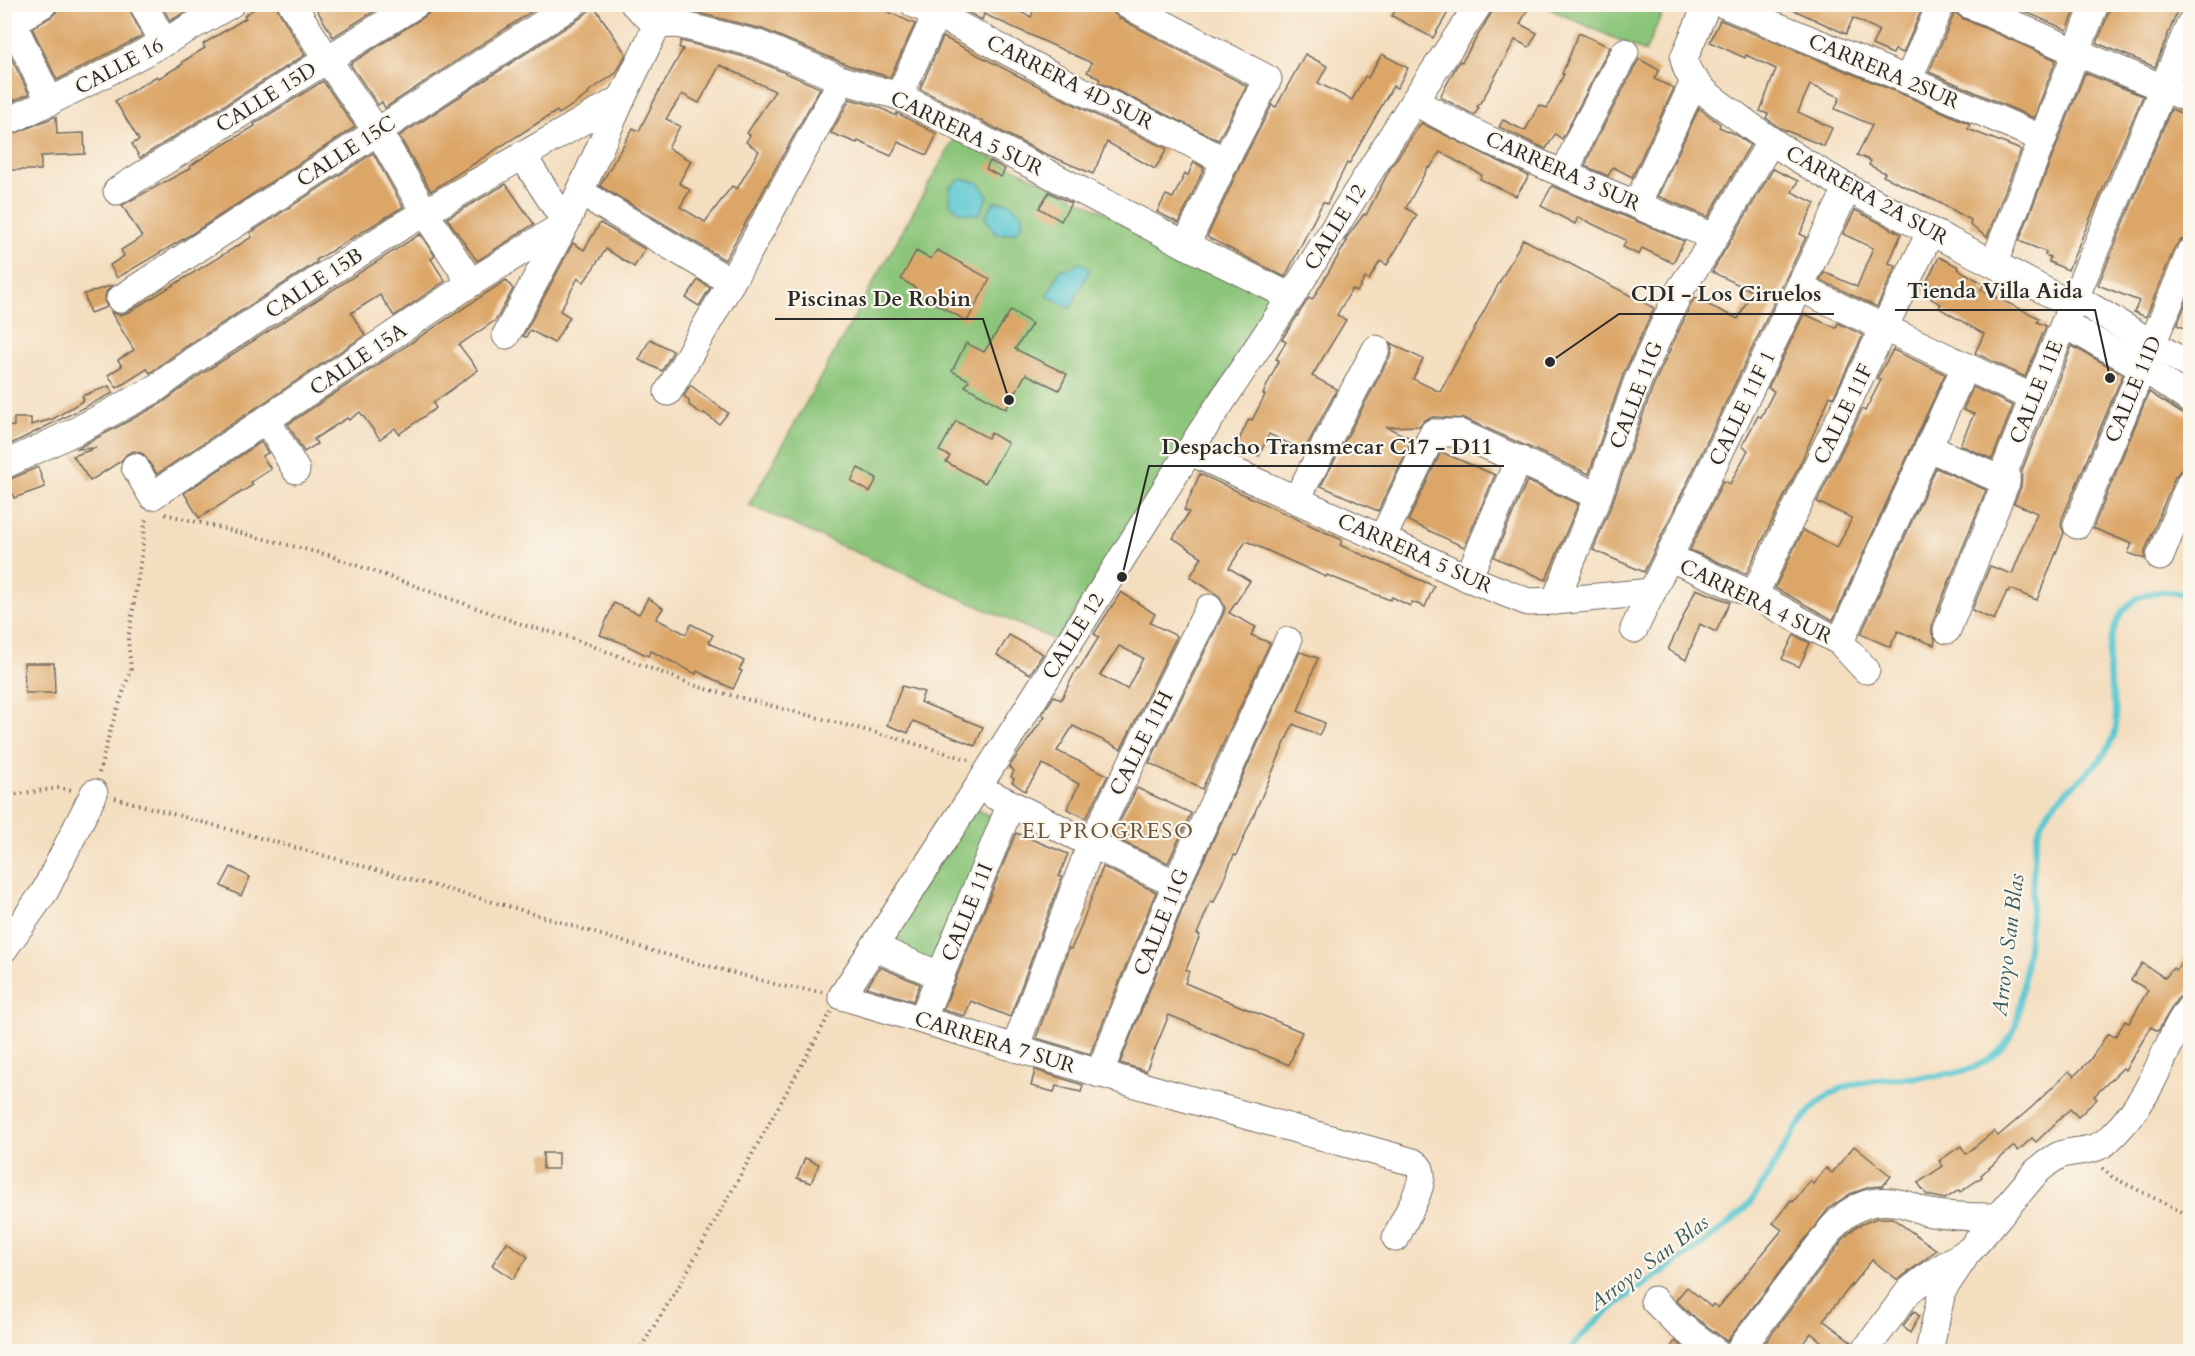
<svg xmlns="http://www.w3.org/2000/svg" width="2195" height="1356" viewBox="0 0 2195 1356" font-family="Cardo,serif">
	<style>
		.green { fill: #8bc579; stroke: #5b7852; stroke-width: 1.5 }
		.water { fill: #5bc8d1; stroke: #437a7e; stroke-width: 1.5 }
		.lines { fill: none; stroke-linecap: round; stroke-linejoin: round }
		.stream { stroke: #5bc8d1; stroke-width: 6 }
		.building { fill: #dba668; fill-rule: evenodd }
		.minor-casing { stroke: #716a5f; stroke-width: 29 }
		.path { stroke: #716a5f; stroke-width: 4; stroke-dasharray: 1.5 4.5; stroke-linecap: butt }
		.minor { stroke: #fff; stroke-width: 27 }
		.labels { text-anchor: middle; stroke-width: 4.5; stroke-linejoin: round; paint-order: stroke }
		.street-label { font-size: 21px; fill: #2b2b2b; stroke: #fbf7ec }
		.neighbourhood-label { font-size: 22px; letter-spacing: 1.5px; fill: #695640; stroke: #fbf7ec }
		.water-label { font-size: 22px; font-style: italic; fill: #395a5d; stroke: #fbf7ec }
		.leader { fill: none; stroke: #2b2b2b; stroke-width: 2 }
		.callout-dot { fill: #2b2b2b; stroke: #fbf7ec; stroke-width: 2 }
		.callout-label { font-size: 22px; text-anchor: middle; font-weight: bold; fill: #2b2b2b; stroke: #fbf7ec; stroke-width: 4.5; stroke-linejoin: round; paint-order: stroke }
	</style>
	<rect width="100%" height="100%" fill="#fbf7ec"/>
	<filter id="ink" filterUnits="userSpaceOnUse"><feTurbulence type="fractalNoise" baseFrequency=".0167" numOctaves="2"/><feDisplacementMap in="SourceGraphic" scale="12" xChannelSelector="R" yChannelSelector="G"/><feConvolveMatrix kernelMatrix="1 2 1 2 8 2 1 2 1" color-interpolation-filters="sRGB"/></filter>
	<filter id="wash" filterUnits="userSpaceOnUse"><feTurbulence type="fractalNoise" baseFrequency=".008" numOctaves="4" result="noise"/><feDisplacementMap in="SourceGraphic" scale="24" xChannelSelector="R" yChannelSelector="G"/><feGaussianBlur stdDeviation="1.35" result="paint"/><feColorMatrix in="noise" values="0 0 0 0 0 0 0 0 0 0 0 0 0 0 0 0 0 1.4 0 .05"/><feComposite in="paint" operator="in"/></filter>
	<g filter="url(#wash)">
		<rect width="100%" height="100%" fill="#f4dec0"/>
		<g class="green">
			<polygon points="1541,5 1666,5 1645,52"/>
			<polygon points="954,139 1278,296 1057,641 749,505"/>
			<polygon points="975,809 997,819 939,972 883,946"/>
		</g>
		<g class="water">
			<polygon points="961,179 978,182 988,196 979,215 960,212 950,203 950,187"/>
			<polygon points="994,202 1008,202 1023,214 1022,226 1014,233 996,234 985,217"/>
			<polygon points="1080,262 1090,269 1070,308 1047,296 1061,269 1069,269"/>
		</g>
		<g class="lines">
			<path class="stream" d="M1568,1352C1598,1310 1664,1273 1706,1241C1720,1230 1736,1219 1748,1205C1777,1171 1793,1114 1834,1092C1887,1063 1975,1099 2012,1034C2018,1024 2019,1009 2021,997C2028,957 2031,916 2033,876C2034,859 2034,842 2040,826C2055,789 2099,775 2113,738C2122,715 2110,694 2109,672C2107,643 2115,604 2147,594C2161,590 2176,592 2190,595"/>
		</g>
		<g id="blocks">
			<g class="building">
				<polygon points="59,4 127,4 142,36 57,80 32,28 51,17 56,12"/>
				<polygon points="161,4 189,4 191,9 170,21"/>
				<polygon points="261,4 276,4 279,12 305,55 140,158 132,144 139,140 115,101 157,76 159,78 183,64 182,62 205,48 203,44 246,18 244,16"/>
				<polygon points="326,4 386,4 333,37 317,10"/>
				<polygon points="432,4 543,4 385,108 382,102 378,105 350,64 424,17 430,12"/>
				<polygon points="698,4 871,4 915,24 890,77 848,65 762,29 694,12"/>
				<polygon points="956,4 1004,4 1031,17 1036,4 1098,4 1112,11 1119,18 1247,86 1218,140 1099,82 1100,79 1087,72 1092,63 984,14 982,20 956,6"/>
				<polygon points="1399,4 1453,4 1433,38 1392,16"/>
				<polygon points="1502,4 1519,4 1528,9 1520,24 1537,33 1529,47 1515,40 1484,97 1477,107 1479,108 1474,115 1440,97 1456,67 1460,61 1462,62 1493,10 1498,12"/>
				<polygon points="1781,4 1924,4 1903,53 1895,50 1893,54 1872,45 1879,30 1853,18 1846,34"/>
				<polygon points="2008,4 2078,4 2067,30"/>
				<polygon points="2112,4 2180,4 2155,67 2097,43"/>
				<polygon points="594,6 626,54 616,73 588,92 589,94 559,114 557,111 544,119 431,191 399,136 582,17"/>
				<polygon points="1955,12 1962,18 2056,60 2034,118 1929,72"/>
				<polygon points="1720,20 1902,94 1970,124 1968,129 2021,150 1987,237 1970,225 1971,220 1938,202 1883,176 1885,173 1869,165 1871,161 1857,155 1872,125 1835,109 1840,97 1810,85 1798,112 1832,128 1824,146 1780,128 1766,118 1768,114 1760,111 1776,69 1746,55 1745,58 1710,42"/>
				<polygon points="1579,33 1610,47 1562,139 1555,134 1546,149 1499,127 1503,120 1525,131 1539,105 1547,108 1564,74 1562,74"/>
				<polygon points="943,37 1071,103 1167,149 1155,169 1107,142 1093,174 1039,151 920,89"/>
				<path d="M681,41L753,59L820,88L725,260L600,186L633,128L639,131L662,85H663L683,49L679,47ZM720,65L775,91L747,133L750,135L746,142L759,151L737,189L732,186L705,222L680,207L690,190L679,183L691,161L668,148L680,126L666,119L682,94L699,103Z"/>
				<polygon points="4,43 29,94 4,105"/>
				<polygon points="1305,54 1327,66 1318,83 1352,100 1365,76 1368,78 1382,54 1408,68 1397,88 1393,86 1349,164 1347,163 1327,204 1323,202 1285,277 1207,237 1239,168 1272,105 1276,107"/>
				<polygon points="1639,59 1659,70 1654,79 1674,88 1632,177 1613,167 1608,176 1585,166 1594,144"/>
				<polygon points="2085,73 2143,96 2068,270 2049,262 2050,257 2045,255 2046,252 2019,241"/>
				<polygon points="323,81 355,127 190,235 117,278 110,265 124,256 121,250 142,237 122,205 191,168 190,166 210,153 255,126 254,124"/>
				<polygon points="850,99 879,107 896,116 897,113 937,134 927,155 898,142 891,156 858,141 857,143 831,133"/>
				<polygon points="1699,108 1720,124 1719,127 1735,134 1750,145 1708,217 1658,196"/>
				<polygon points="2171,109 2190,117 2190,238 2181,240 2175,247 2146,317 2134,312 2139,301 2098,285"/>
				<polygon points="54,117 56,117 57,134 84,133 85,154 41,156 41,170 4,170 4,138"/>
				<polygon points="1421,123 1529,176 1516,196 1480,179 1482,175 1440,152 1430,168 1428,167 1406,208 1417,215 1387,265 1380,261 1369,280 1365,278 1357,292 1352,289 1337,315 1346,320 1312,376 1337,389 1304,451 1269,434 1259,456 1236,446 1249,419 1252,420 1265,395 1263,394 1279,360 1276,359 1286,342 1282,339 1309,298 1312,300 1347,241 1345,240 1364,214 1366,215 1391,167"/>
				<polygon points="373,153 403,207 316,260 317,262 185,347 150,373 147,369 117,388 108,375 122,366 118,360 134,350 111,312 120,315 129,312 252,237 250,233"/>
				<polygon points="990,161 1005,169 1001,177 986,169"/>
				<polygon points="1194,162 1204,168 1179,223 1157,212 1166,195 1173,198 1185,174 1188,175"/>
				<polygon points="1773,169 1798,181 1792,192 1815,203 1800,234 1806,237 1644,572 1593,550 1613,501 1653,386 1694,298 1738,319 1752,291 1712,272"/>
				<polygon points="506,184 534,224 477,261 447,218"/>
				<polygon points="1552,186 1684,241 1673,263 1642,248 1639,255 1623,247 1626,240 1578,217 1575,224 1541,206"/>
				<polygon points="1049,192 1071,203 1061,221 1039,208"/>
				<polygon points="1855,210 1901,234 1889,263 1896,266 1877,307 1820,280 1824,272 1857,287 1873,248 1843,234"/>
				<polygon points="600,223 645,249 634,267 606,249 584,282 578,278 560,311 570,317 554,343 530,330 526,337 523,336 573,243 584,250"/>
				<polygon points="420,234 435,256 431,259 445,281 394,316 380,295 351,313 365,335 157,474 143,454 134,451 127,454 121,461 90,481 73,456 96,448 76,449 162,403 203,373"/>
				<polygon points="1523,239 1654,308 1623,375 1589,474 1466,419 1433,417 1424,420 1419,426 1386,427 1413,439 1378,511 1321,486 1390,356 1392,349 1390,343 1423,359 1413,379 1440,392"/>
				<polygon points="937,250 990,279 967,321 914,292 916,288 901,279 916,251 931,259"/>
				<polygon points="1939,257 1959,267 1958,269 1984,284 1981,290 2039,318 2037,322 2046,326 2025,377 1975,353 1984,334 1939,308 1941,304 1931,299 1933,294 1923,289"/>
				<polygon points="506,280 513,289 496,320 459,345 478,370 433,403 436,408 399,434 395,428 380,439 360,412 349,420 347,418 314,439 317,444 304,452 288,424"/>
				<polygon points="698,280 710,288 699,306 686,298"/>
				<polygon points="113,285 106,292 104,300 107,307 90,313 84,294"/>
				<polygon points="2190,293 2190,330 2177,325"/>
				<polygon points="1011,310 1032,324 1015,349 1067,374 1059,390 1026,374 1006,409 965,386 969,380 952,371 966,343 984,352"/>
				<polygon points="1804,314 1836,328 1838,323 1863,335 1833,398 1830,396 1802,460 1746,574 1690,550 1723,481 1730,484 1748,450 1742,446 1758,416 1761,417 1774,391 1768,388"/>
				<polygon points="650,339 673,351 662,371 639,360"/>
				<polygon points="2072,346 2123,374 2062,519 2061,526 2064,533 2037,600 2010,589 2009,592 2007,591 1994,620 1972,610 1990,566 2012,574 2037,513 2014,503 2021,487 2022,470"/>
				<polygon points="1893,350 1945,374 1833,620 1775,588 1803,530 1837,548 1852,518 1817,502 1862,409 1865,411 1881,380 1877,378"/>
				<polygon points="690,385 728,413 719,424 704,413 703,415 689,405 689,401 684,396"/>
				<polygon points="109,386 113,393 5,447 5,427 14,426 14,418 31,418 31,425 53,419 84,400 82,396"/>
				<polygon points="1973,387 2013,406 1992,459 1960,445 1974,414 1963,410"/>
				<polygon points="2149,392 2181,413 2190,416 2190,468 2181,470 2175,477 2145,551 2145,559 2128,553 2132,544 2093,528"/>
				<polygon points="956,421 988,438 991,433 1008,443 985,483 946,462 950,456 939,451"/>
				<polygon points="261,442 268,453 262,456 271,469 251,482 253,485 199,518 184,493"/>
				<polygon points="1441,452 1495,475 1464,547 1408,521"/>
				<polygon points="38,467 45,487 14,498 8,480"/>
				<polygon points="858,468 877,478 870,492 851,481"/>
				<polygon points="1936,468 1986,490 1932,624 1932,633 1935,640 1934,645 1898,631 1890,647 1861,634"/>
				<polygon points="1200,474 1342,540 1340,545 1434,586 1425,607 1412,602 1410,606 1392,597 1390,600 1327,575 1326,577 1246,541 1229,568 1250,581 1229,613 1256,627 1251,635 1270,643 1202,789 1149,763 1223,615 1225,608 1219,596 1190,577 1202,557 1173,538 1189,512 1184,510"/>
				<polygon points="1527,481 1578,504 1546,580 1494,557"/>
				<polygon points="1696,589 1730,602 1716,632 1700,624 1686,660 1668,650"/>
				<path d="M1121,592L1155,614L1150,623L1177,636L1121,749L1073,726L1057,751L1108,775L1086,818L1067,809L1079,784L1043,764L1025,791L1012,782L1014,779L1011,777L1014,771L1009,767L1045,716L1042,714L1054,696L1061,700L1077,668L1079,669L1099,637L1094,634ZM1119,646L1143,658L1127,689L1100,675Z"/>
				<polygon points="648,598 663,608 656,619 686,634 691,624 713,635 709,642 711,644 744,661 739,670 742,671 733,689 697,671 696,674 651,651 648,656 620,642 600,635 614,603 639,614"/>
				<polygon points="1009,635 1043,654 1030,674 997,655"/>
				<polygon points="1794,635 1810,643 1799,667 1782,659"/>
				<polygon points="1300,652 1318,658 1298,711 1325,723 1319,735 1293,724 1236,856 1234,855 1214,902 1211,901 1197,934 1200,935 1186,970 1189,971 1185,983 1302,1032 1294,1051 1295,1051 1289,1065 1169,1015 1146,1071 1120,1063 1190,890"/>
				<polygon points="24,663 54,663 55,693 25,693"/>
				<polygon points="902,686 924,692 920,702 983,727 975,746 913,721 908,733 887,725"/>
				<polygon points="1137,788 1191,813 1168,863 1112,837"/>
				<polygon points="1016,833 1068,854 1059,876 1062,877 1010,1017 971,1001 965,1016 943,1010"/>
				<polygon points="231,867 250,877 241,896 221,886"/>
				<polygon points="1103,867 1156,892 1090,1054 1036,1038 1069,948 1071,949 1078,934"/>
				<polygon points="2190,951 2190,987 2186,993 2177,999 2158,1031 2151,1027 2125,1070 2123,1068 2094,1096 2097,1099 2078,1117 2070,1109 2036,1142 2032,1138 2018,1151 2014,1146 1981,1175 1982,1177 1960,1192 1959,1190 1945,1199 1927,1195 1918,1183 1943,1166 1939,1161 1961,1146 1966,1154 1994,1131 1998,1136 2032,1107 2069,1071 2074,1076 2090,1060 2108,1033 2115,1037 2125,1021 2129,1023 2148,990 2131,980 2142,963 2165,978 2173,968 2176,970"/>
				<polygon points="880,967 920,984 913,1001 867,987"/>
				<polygon points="1035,1070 1083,1085 1081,1092 1056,1086 1054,1092 1031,1086"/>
				<polygon points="1854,1146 1891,1176 1883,1186 1870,1187 1850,1194 1829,1208 1727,1341 1689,1313 1676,1300 1687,1287 1711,1307 1713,1304 1718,1308 1782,1230 1773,1223 1791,1200 1793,1202 1810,1181 1813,1184 1826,1168 1832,1173"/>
				<rect x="543" y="1153" width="15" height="16"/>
				<polygon points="805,1158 819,1164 811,1183 797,1178"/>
				<polygon points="1877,1218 1892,1218 1937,1250 1898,1280 1872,1260 1823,1320 1852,1342 1848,1352 1834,1352 1811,1333 1796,1352 1758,1352 1845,1237 1857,1226"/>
				<polygon points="507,1242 528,1257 513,1279 492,1265"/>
				<polygon points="1914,1311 1919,1316 1910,1333 1903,1326"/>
				<polygon points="1675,1341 1689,1352 1667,1352"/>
			</g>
		</g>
	</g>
	<g filter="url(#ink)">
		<use href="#blocks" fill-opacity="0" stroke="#716a5f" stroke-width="1.5"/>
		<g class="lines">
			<defs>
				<g id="minor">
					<polyline points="143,4 164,43"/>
					<polyline points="292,4 327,59 385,143 425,213 471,283"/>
					<polyline points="634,4 657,25 677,24 758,44 842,80 899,96 1186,245 1291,297"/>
					<polyline points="914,4 937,14 1078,89 1181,138 1225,161"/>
					<polyline points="1126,4 1268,79 1225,161 1186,245"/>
					<path d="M1707,4L1684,58C1685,64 1687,70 1690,75C1702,93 1725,107 1742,120C1843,196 1963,243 2072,306"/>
					<polyline points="1723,4 1908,80 2043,139"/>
					<polyline points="1968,4 2076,52 2190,99"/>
					<polyline points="4,5 50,102"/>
					<polyline points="12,22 43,4"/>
					<polyline points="1908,80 1941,4"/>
					<polyline points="899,96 941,4"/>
					<path d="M1414,101C1509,155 1613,194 1714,237"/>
					<path d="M4,123C82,87 157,47 231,4"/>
					<polyline points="1565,173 1580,137 1625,52"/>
					<polyline points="117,191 416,4"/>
					<polyline points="580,192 731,282"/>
					<polyline points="1637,204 1695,80"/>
					<polyline points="1994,263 2095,4"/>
					<polyline points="1800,288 2033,398"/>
					<polyline points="2076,298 2190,366"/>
					<polyline points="120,299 573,4"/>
					<polyline points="2064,324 2142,367 2190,400"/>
					<polyline points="506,335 566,223 622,98 657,25"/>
					<polyline points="668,392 750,249 842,80"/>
					<polyline points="267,420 296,470"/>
					<polyline points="1929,448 2006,482"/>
					<polyline points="1189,451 1468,578 1528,602 1555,601 1652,592"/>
					<polyline points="4,465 74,432 155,389 194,360 400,227 622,98"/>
					<polyline points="135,467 152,496 471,283 566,223 522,155"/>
					<polyline points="1296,500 1376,349"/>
					<polyline points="2077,525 2190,253"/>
					<polyline points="1382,539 1433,433 1459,433 1598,496"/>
					<polyline points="2160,557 2190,483"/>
					<polyline points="1670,558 1754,595 1840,642 1866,670"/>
					<polyline points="1468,578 1519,459"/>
					<polyline points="1754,595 1930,233"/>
					<polyline points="1555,601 1598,496 1638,380 1681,288 1704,255 1771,141"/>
					<polyline points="1634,629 1848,187"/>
					<polyline points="1947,630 2006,482 2006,467 2033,398 2190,24"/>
					<polyline points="1840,642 1965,367"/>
					<polyline points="995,796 1091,844 1176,884"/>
					<polyline points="874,947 941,976"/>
					<polyline points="4,949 45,891 94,793"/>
					<polyline points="922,1020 1011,804"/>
					<polyline points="1015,1048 1091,844 1209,608"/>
					<polyline points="1099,1074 1176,884 1288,641"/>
					<path d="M1396,1238C1402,1222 1427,1184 1420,1169C1419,1167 1415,1163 1413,1162L1149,1088L842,996L978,787L1202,431L1291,297L1414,101L1479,4"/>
					<polyline points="1654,1300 1679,1325 1716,1352"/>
					<path d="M1738,1352L1833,1227C1852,1205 1876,1197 1904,1204C1914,1207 1922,1211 1931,1213C1953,1217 1975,1217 1997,1217"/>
					<path d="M1864,1352L1909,1291L1931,1274L1970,1250L2037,1171C2045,1165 2051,1159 2060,1155C2076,1149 2094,1153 2108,1140C2126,1123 2143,1100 2154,1077C2166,1054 2174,1028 2190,1008"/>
					<polyline points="1929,1352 1942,1291 1964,1258"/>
				</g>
			</defs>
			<use href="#minor" class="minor-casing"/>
			<g class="path">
				<polyline points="165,514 328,555 527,626 569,637 699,687 896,738 969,760"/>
				<polyline points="99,773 111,728 131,669 128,640 142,552 146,517"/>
				<polyline points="4,796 59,788 72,790"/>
				<polyline points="115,798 518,909 653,951 782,986 822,992"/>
				<polyline points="2102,1168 2112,1177 2190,1216"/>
				<polyline points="638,1352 679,1286 831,1012"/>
			</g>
			<use href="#minor" class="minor"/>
		</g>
	</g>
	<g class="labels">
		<g class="street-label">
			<text transform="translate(119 66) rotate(-28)" y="7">CALLE 16</text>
			<text transform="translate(1884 71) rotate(23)" y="7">CARRERA 2SUR</text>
			<text transform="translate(1070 82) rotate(27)" y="7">CARRERA 4D SUR</text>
			<text transform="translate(266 97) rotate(-32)" y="7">CALLE 15D</text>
			<text transform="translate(967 133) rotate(26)" y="7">CARRERA 5 SUR</text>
			<text transform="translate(346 151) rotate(-33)" y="7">CALLE 15C</text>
			<text transform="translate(1563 171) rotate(24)" y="7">CARRERA 3 SUR</text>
			<text transform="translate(1867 195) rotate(29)" y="7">CARRERA 2A SUR</text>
			<text transform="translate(1335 227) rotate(-58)" y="7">CALLE 12</text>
			<text transform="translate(314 283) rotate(-33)" y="7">CALLE 15B</text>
			<text transform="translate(358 359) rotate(-34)" y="7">CALLE 15A</text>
			<text transform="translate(2133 389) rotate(-67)" y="7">CALLE 11D</text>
			<text transform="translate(2036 392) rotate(-68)" y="7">CALLE 11E</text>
			<text transform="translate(1636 395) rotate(-69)" y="7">CALLE 11G</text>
			<text transform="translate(1742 408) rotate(-64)" y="7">CALLE 11F 1</text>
			<text transform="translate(1843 414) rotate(-64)" y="7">CALLE 11F</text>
			<text transform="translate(1415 553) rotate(24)" y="7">CARRERA 5 SUR</text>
			<text transform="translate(1756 601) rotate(26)" y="7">CARRERA 4 SUR</text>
			<text transform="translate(1073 636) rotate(-58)" y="7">CALLE 12</text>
			<text transform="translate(1141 743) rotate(-63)" y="7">CALLE 11H</text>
			<text transform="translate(967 912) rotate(-68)" y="7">CALLE 11I</text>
			<text transform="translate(1161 922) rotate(-68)" y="7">CALLE 11G</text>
			<text transform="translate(995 1042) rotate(17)" y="7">CARRERA 7 SUR</text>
		</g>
		<g class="neighbourhood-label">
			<text x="1108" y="838">EL PROGRESO</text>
		</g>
		<g class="water-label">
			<text transform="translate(2007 945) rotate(-83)" y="8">Arroyo San Blas</text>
			<text transform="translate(1648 1262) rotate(-37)" y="8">Arroyo San Blas</text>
		</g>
	</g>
	<path class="leader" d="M2110 378L2095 310H1895M1550 362L1619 314H1834M1009 400L983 319H775M1122 577L1149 466H1504"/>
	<g class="callout-dot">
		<circle cx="2110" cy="378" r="6"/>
		<circle cx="1550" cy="362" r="6"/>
		<circle cx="1009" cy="400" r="6"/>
		<circle cx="1122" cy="577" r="6"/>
	</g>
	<g class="callout-label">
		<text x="1995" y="298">Tienda Villa Aida</text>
		<text x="1726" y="301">CDI - Los Ciruelos</text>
		<text x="879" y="306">Piscinas De Robin</text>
		<text x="1327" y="454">Despacho Transmecar C17 - D11</text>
	</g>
	<rect width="2195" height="1356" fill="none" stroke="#fbf7ec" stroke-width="24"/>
</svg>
